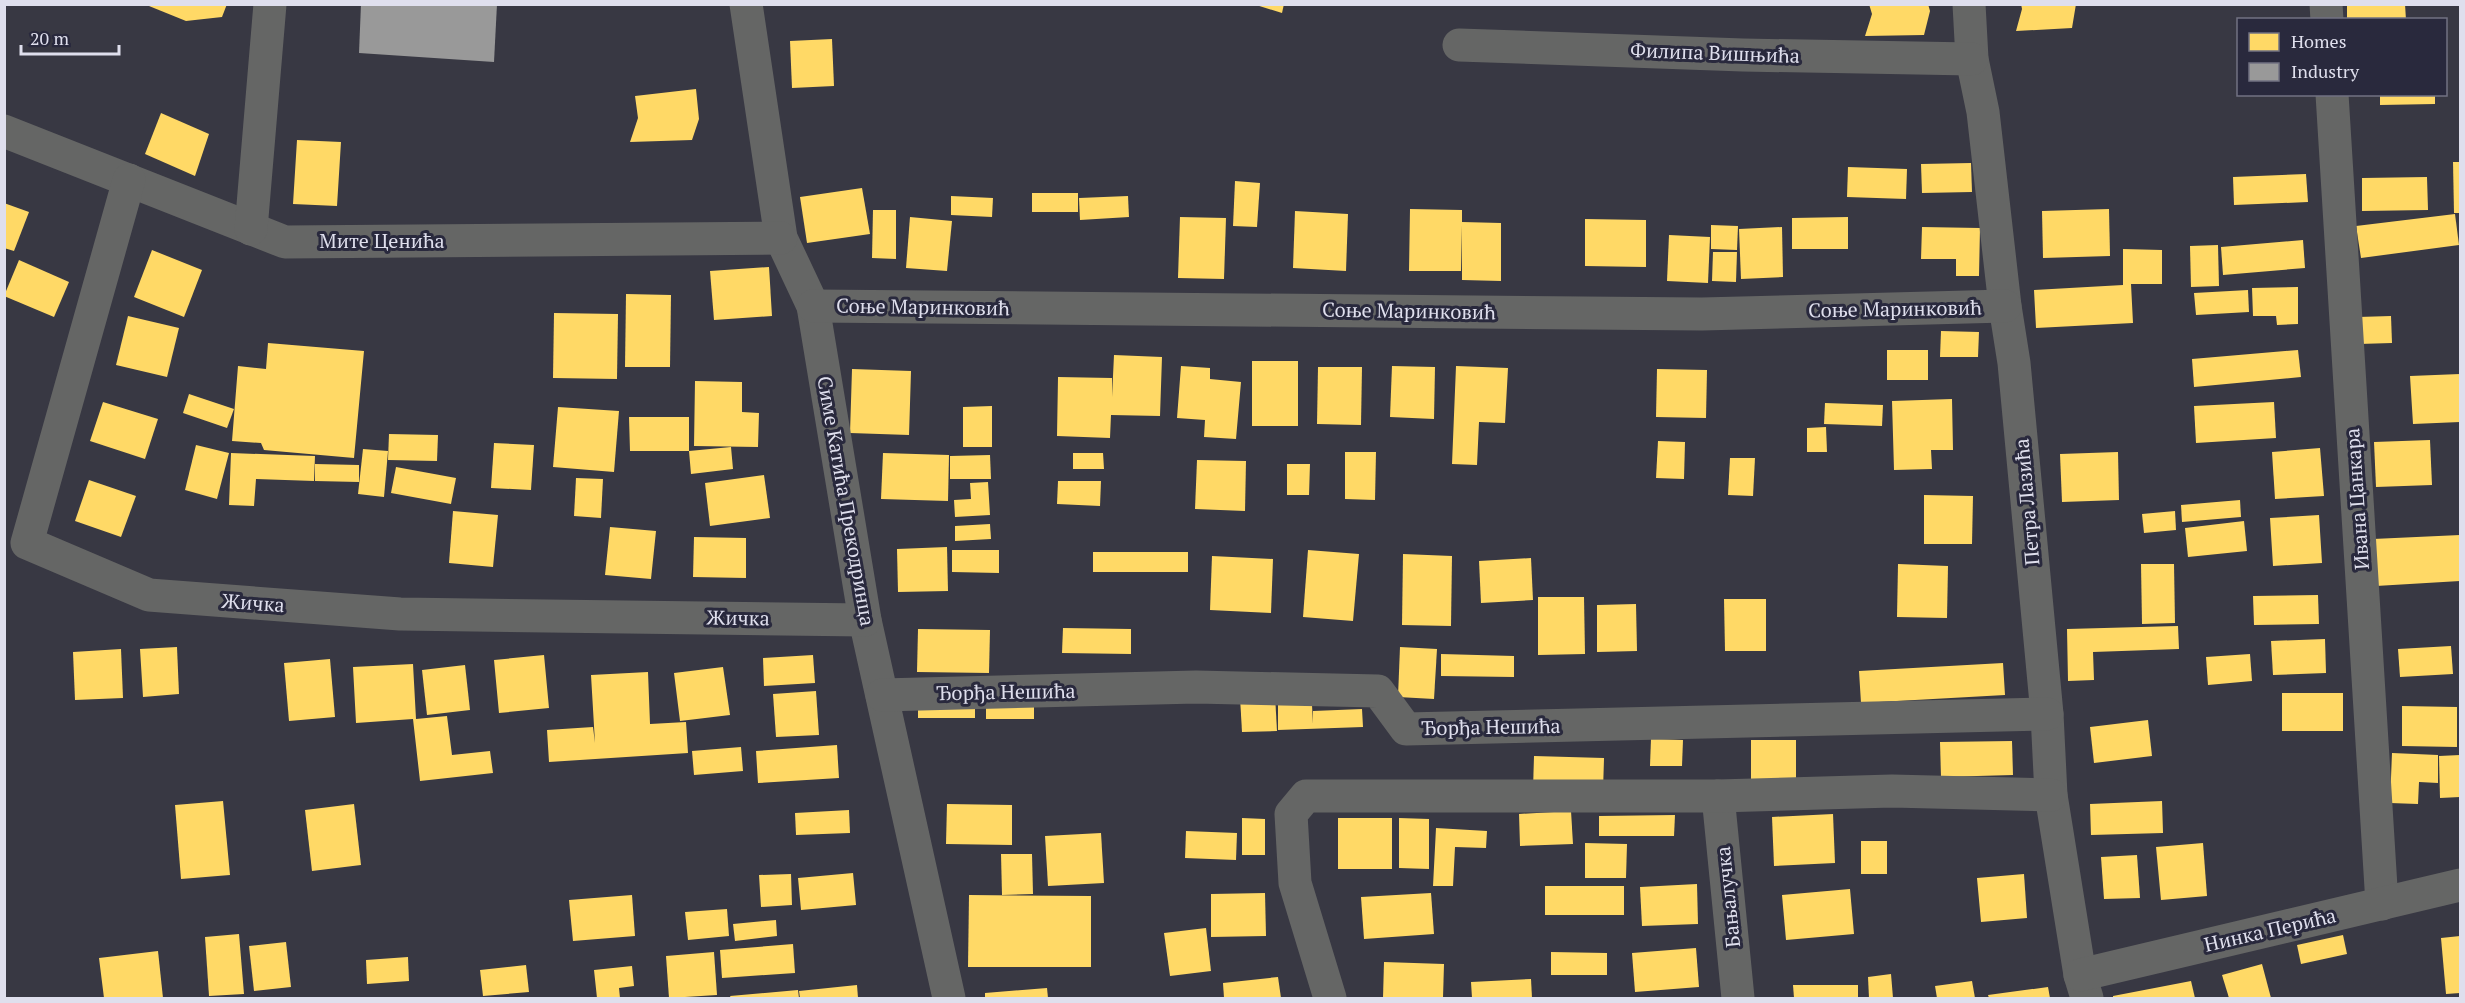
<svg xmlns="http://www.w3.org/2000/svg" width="2465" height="1003" viewBox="0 0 2465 1003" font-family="'PT Serif',serif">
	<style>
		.homes { fill: #ffd966 }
		.industry { fill: #999 }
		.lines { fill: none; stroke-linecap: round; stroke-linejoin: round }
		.minor { stroke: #656665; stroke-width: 33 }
		.labels { text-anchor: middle; stroke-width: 6; stroke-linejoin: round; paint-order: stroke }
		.street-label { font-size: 20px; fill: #dfdfed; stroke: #29293d }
	</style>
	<rect width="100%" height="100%" fill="#383843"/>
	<g class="homes">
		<polygon points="149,4 227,4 222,17 186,21 149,6"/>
		<polygon points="1253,4 1284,4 1282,13"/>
		<polygon points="1869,4 1928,4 1930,11 1924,35 1865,36 1872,14"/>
		<polygon points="2021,4 2076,4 2072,28 2016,31 2022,9"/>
		<polygon points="2347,4 2405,4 2406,20 2347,20"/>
		<polygon points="832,39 834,86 792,88 790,41"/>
		<polygon points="696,89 699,119 692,140 630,142 638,118 635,96"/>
		<polygon points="2380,94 2435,94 2435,104 2380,105"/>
		<polygon points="161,113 209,134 195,176 145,154"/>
		<polygon points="297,140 341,142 337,206 293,204"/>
		<polygon points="2453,162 2460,162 2460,213 2454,213"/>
		<polygon points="1971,163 1972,192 1922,193 1921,164"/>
		<polygon points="1848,167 1907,169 1906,199 1847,197"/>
		<polygon points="2306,174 2308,202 2234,205 2233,177"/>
		<polygon points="2427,177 2428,210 2362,211 2362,178"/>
		<polygon points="1235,181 1260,183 1257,227 1233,226"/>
		<polygon points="862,188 870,234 807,243 800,197"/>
		<rect x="1032" y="193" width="46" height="19"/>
		<polygon points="951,196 993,198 992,217 951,215"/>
		<polygon points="1128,196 1129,217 1080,220 1079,198"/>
		<polygon points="4,203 29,212 14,251 4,248"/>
		<polygon points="1410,209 1462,210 1462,222 1501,223 1501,281 1462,280 1462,225 1461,271 1409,271"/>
		<polygon points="2109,209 2110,256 2043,258 2042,211"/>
		<polygon points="873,210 896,210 896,259 872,258"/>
		<polygon points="1295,211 1348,214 1346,271 1293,268"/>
		<polygon points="2455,214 2459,245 2361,258 2356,226"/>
		<polygon points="910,217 952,221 947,271 906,268"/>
		<polygon points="1180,217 1226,218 1224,279 1178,278"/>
		<polygon points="1848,217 1848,249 1792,249 1792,218"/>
		<polygon points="1585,219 1646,220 1646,267 1585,266"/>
		<polygon points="1711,225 1738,226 1737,250 1711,249"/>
		<polygon points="1782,227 1783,277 1741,279 1739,229"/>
		<polygon points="1922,227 1980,228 1979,276 1956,276 1956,259 1921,259"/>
		<polygon points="1669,235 1710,237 1708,283 1667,281"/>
		<polygon points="2303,240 2305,268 2223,275 2221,247"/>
		<polygon points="2218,245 2219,286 2191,287 2190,246"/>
		<polygon points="2123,249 2162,250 2162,284 2131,284 2133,323 2036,328 2034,290 2123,285"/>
		<polygon points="152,250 202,270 184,317 134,297"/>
		<polygon points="1713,252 1737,252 1736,282 1712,281"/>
		<polygon points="19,260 69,282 54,317 4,296"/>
		<polygon points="769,267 772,316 714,320 710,271"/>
		<polygon points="2298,287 2298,324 2277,325 2276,316 2253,316 2252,288"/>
		<polygon points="2248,290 2249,312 2196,315 2194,293"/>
		<polygon points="626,294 671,295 670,367 625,367"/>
		<polygon points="554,313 618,314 617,379 553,378"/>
		<polygon points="128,316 179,328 167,377 116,365"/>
		<polygon points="2391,316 2392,343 2359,344 2358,317"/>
		<polygon points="1941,331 1979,332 1978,357 1940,357"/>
		<polygon points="268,343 364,351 354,458 264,450 261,443 232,441 238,366 266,369"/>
		<rect x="1887" y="350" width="41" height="30"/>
		<polygon points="2298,350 2301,377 2194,387 2192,359"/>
		<polygon points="1114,355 1162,357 1160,416 1111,415 1110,438 1057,436 1058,377 1112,378 1112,397"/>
		<rect x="1252" y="361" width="46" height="65"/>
		<polygon points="1181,366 1210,368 1210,379 1241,382 1236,439 1204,437 1205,420 1177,418"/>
		<polygon points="1392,366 1435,367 1434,419 1390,417"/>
		<polygon points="1456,366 1508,368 1505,423 1479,422 1477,465 1452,464"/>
		<polygon points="1318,367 1362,367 1361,425 1317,424"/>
		<polygon points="852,369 911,371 909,435 850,433"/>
		<polygon points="1657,369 1707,370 1706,418 1656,417"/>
		<polygon points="2460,374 2460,422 2413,424 2410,376"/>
		<polygon points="695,381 742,382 742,412 759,413 758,447 694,446"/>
		<polygon points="189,394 234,409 227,428 183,413"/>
		<polygon points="1952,399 1953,450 1931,450 1932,469 1894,470 1892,401"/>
		<polygon points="103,402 158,419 145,459 90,441"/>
		<polygon points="2274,402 2276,438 2196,443 2194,406"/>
		<polygon points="1825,403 1883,405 1882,426 1824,424"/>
		<polygon points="992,406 992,447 963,447 963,407"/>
		<polygon points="558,407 619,411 614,472 553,467"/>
		<polygon points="629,417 689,417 689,451 731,447 733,469 691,474 689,451 630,451"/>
		<polygon points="1826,427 1827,452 1807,452 1807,428"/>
		<polygon points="389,434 438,435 437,461 388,460"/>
		<polygon points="2430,440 2432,485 2376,487 2374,442"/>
		<polygon points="1658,441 1685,442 1684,479 1656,478"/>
		<polygon points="494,443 534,445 531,490 491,488"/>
		<polygon points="196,445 229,453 217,499 185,490"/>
		<polygon points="2320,448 2324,496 2275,499 2272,452"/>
		<polygon points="363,449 388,451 384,497 358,494"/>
		<polygon points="1345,452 1376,452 1375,500 1345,499"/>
		<polygon points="2118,452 2119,500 2062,502 2060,454"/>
		<polygon points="231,453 315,456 314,481 256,479 254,506 229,505"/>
		<polygon points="883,453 949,455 948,501 881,499"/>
		<polygon points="1073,453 1103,453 1104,469 1073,469"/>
		<polygon points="990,455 991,479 950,479 950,456"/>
		<polygon points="1730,458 1755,458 1753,496 1728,495"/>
		<polygon points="1197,460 1246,461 1245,511 1195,509"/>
		<polygon points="315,464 359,465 359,482 315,481"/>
		<polygon points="1287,464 1310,464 1309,495 1287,495"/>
		<polygon points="396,467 456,478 451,504 391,493"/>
		<polygon points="764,475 770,518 710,526 705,483"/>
		<polygon points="576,478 603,479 601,518 574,516"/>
		<polygon points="89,480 136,496 121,537 75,521"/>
		<polygon points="1058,481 1101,481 1100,506 1057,504"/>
		<polygon points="988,482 990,515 955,517 954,500 971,499 970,483"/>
		<polygon points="1924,495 1973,496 1972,544 1924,544"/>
		<polygon points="2240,500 2241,517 2182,522 2181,505"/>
		<polygon points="453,511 498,515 493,567 449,563"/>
		<polygon points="2175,511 2176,530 2144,533 2142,514"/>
		<polygon points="2319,515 2322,563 2273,566 2270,518"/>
		<polygon points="2244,521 2247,551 2188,557 2185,528"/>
		<polygon points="990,524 991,539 955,541 955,526"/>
		<polygon points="610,527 656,531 651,579 605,575"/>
		<polygon points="2460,535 2460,581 2376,586 2373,539"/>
		<polygon points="694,537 746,538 746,578 693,577"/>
		<polygon points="947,547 948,591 898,592 897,549"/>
		<polygon points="952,550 999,550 999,573 952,572"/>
		<polygon points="1308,550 1359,554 1353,621 1303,617"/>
		<rect x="1093" y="552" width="95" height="20"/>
		<polygon points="1403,554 1452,556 1451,626 1402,625"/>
		<polygon points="1212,556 1273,559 1271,613 1210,610"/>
		<polygon points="1531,558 1533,600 1481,603 1479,561"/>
		<polygon points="1898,564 1948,566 1947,618 1897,617"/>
		<polygon points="2141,564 2174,564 2175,623 2142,624"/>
		<polygon points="2318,595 2319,624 2254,625 2253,596"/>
		<polygon points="1538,597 1584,597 1585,654 1538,655"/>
		<polygon points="1724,599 1766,599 1766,651 1725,651"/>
		<polygon points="1636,604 1637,651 1597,652 1597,605"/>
		<polygon points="2178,626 2179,649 2093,652 2094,680 2068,681 2067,629"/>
		<polygon points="1063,628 1131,629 1131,654 1062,653"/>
		<polygon points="918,629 990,630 989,673 917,672"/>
		<polygon points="2325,639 2326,673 2273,675 2271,641"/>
		<polygon points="2451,646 2453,674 2400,677 2398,649"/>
		<polygon points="177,647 179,694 143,697 140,649"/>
		<polygon points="1400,647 1437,649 1434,699 1398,697"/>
		<polygon points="121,649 123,698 75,700 73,652"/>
		<polygon points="1441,654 1514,656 1514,677 1441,676"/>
		<polygon points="2250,654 2252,681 2208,685 2206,657"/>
		<polygon points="544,655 549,708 499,713 494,660"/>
		<polygon points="813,655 815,683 764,686 763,658"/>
		<polygon points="330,659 335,717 289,721 284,663"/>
		<polygon points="2003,663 2005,695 1861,703 1859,671"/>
		<polygon points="413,664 416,719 447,716 452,755 490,751 493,773 420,781 413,719 356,723 353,667"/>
		<polygon points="465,665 470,710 427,715 422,670"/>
		<polygon points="723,667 730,715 680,721 674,673"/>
		<polygon points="648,672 650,724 686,722 688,753 549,762 547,730 593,727 595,743 591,675"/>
		<polygon points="816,691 819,735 776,737 773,694"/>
		<rect x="2282" y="693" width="61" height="38"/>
		<polygon points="918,694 975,695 975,718 918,718"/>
		<polygon points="1275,695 1277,731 1242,732 1240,697"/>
		<polygon points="1034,697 1034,719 986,719 986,698"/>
		<polygon points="1278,705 1312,705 1313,724 1313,711 1362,709 1363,727 1278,730"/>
		<polygon points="2402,706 2457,707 2457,747 2402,746"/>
		<polygon points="2148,720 2152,756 2094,763 2090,727"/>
		<polygon points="1651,739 1683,740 1682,766 1650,766"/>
		<rect x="1751" y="740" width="45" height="51"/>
		<polygon points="2012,741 2013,775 1941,777 1940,742"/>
		<polygon points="837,745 839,778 758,783 756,751"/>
		<polygon points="741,747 743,771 694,775 692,751"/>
		<polygon points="2392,753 2438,755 2438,783 2419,782 2418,804 2390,803"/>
		<polygon points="2460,755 2460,797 2440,798 2439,756"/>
		<polygon points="1534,756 1604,758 1603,792 1533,790"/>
		<polygon points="223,801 230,875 181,879 175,805"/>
		<polygon points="2162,801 2163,833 2091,835 2090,804"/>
		<polygon points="354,804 361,865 312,871 305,810"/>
		<polygon points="947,804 1012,805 1012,845 946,844"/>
		<polygon points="849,810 850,833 796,835 795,813"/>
		<polygon points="1571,811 1573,844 1520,846 1519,814"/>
		<polygon points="1833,814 1835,863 1774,866 1772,817"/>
		<polygon points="1675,815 1674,836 1599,836 1599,816"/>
		<polygon points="1242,818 1265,819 1265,855 1242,855"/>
		<rect x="1338" y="818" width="54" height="51"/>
		<polygon points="1399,818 1429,819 1429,869 1399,868"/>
		<polygon points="1436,828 1487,831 1486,848 1455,847 1453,886 1433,886"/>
		<polygon points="1186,831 1237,833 1236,860 1185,858"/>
		<polygon points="1101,833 1104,883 1048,886 1045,836"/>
		<rect x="1861" y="841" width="26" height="33"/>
		<polygon points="1585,843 1627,844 1626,878 1585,878"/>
		<polygon points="2203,843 2207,896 2161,900 2156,847"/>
		<polygon points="1001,854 1032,854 1033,894 1002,895"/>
		<polygon points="2137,855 2140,898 2104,899 2101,857"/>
		<polygon points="853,873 856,905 801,910 798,878"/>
		<polygon points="791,874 792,905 761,907 759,875"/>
		<polygon points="2024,874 2027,918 1981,922 1977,878"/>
		<polygon points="1697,884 1698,924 1642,926 1640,887"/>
		<rect x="1545" y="886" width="79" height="29"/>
		<polygon points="1850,889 1854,934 1786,940 1782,895"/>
		<polygon points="1265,893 1266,936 1211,937 1211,894"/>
		<polygon points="1431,893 1434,934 1364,939 1361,897"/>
		<polygon points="632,895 635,936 573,941 569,900"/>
		<polygon points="969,895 1091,896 1091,967 968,967"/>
		<polygon points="727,909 729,936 688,940 685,912"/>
		<polygon points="776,920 777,936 735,941 733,924"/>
		<polygon points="1206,928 1211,971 1170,976 1164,933"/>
		<polygon points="239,934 244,994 209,996 205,937"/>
		<polygon points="2343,935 2347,954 2301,964 2297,945"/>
		<polygon points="2460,936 2460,993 2446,994 2441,938"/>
		<polygon points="286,942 291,987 254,991 249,946"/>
		<polygon points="793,944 795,973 722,978 720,950"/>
		<polygon points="1696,948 1699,987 1635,992 1632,953"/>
		<polygon points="158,951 163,998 104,998 99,958"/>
		<polygon points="714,952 717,995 669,998 666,956"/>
		<polygon points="1551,952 1607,953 1607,975 1551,975"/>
		<polygon points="408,957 409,981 367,984 366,960"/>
		<polygon points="1384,962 1444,964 1443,998 1383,998"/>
		<polygon points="2262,964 2271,998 2229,998 2222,975"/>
		<polygon points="526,965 529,992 483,996 480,970"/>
		<polygon points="632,966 634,986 619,988 620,998 597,998 594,970"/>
		<polygon points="1891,974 1893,998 1869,998 1868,977"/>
		<polygon points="1278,977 1281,998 1224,998 1223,983"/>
		<polygon points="1531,979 1532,998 1472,998 1471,982"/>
		<polygon points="1972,981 1975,998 1937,998 1935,986"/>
		<polygon points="2191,981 2195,998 2113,998 2113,996"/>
		<polygon points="857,985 858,998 800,998 799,991"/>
		<polygon points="1793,985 1858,985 1858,998 1794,998"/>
		<polygon points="2048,987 2050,998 1989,998 1988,995"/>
		<polygon points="1047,988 1048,998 985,998 985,993"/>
		<polygon points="798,990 799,998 731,998 730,996"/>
	</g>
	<polygon class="industry" points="361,4 497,4 494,62 359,53"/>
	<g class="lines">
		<g class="minor">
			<polyline points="746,4 781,238 813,306 865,620 949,998"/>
			<polyline points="1969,4 1972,59 1983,112 2005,306 2014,363 2047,714 2051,795 2080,975 2087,998"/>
			<polyline points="2326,4 2327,20"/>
			<polyline points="1459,45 1743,55 1972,59"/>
			<polyline points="2332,94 2382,904"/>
			<polyline points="4,131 285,242 781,238"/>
			<polyline points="129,180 27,543 149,595 400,614 865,620"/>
			<polyline points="251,229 270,4"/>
			<polyline points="813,306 1702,314 2005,306"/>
			<polyline points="882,695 1196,687 1378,691 1406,729 2047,714"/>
			<polyline points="1718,796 1738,998"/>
			<polyline points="2080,975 2460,885"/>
			<polyline points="1330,998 1295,883 1291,814 1306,796 1718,796 1892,791 2051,795"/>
		</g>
	</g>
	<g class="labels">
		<g class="street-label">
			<text transform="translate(1715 53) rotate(2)" y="7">Филипа Вишњића</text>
			<text x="382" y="248">Мите Ценића</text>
			<text transform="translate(923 307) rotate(1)" y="7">Соње Маринковић</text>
			<text transform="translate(1895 309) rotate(-1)" y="7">Соње Маринковић</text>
			<text transform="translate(1409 311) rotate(1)" y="7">Соње Маринковић</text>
			<text transform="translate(2357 499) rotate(-94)" y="7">Ивана Цанкара</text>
			<text transform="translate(846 501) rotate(80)" y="7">Симе Катића Прекодринца</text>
			<text transform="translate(2027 502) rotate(-95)" y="7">Петра Лазића</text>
			<text transform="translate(253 603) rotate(4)" y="7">Жичка</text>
			<text transform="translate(738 618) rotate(1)" y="7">Жичка</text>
			<text transform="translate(1006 692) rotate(-1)" y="7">Ђорђа Нешића</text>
			<text transform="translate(1491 727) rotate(-1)" y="7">Ђорђа Нешића</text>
			<text transform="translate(1728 897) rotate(-96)" y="7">Бањалучка</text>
			<text transform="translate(2270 930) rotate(-13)" y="7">Нинка Перића</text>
		</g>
	</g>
	<rect width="2465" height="1003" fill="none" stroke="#dfdfed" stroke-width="12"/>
	<rect x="2237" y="18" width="210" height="78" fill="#29293d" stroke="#727283" stroke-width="1.5"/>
	<rect x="2249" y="33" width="30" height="18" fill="#ffd966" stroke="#727283" stroke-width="1.5"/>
	<text x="2291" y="48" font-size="18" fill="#dfdfed">Homes</text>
	<rect x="2249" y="63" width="30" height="18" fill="#999999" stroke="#727283" stroke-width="1.5"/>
	<text x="2291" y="78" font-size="18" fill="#dfdfed">Industry</text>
	<path d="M21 45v9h98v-9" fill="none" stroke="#dfdfed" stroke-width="3"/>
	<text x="30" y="45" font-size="18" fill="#dfdfed" stroke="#29293d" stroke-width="4.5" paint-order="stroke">20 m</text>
</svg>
